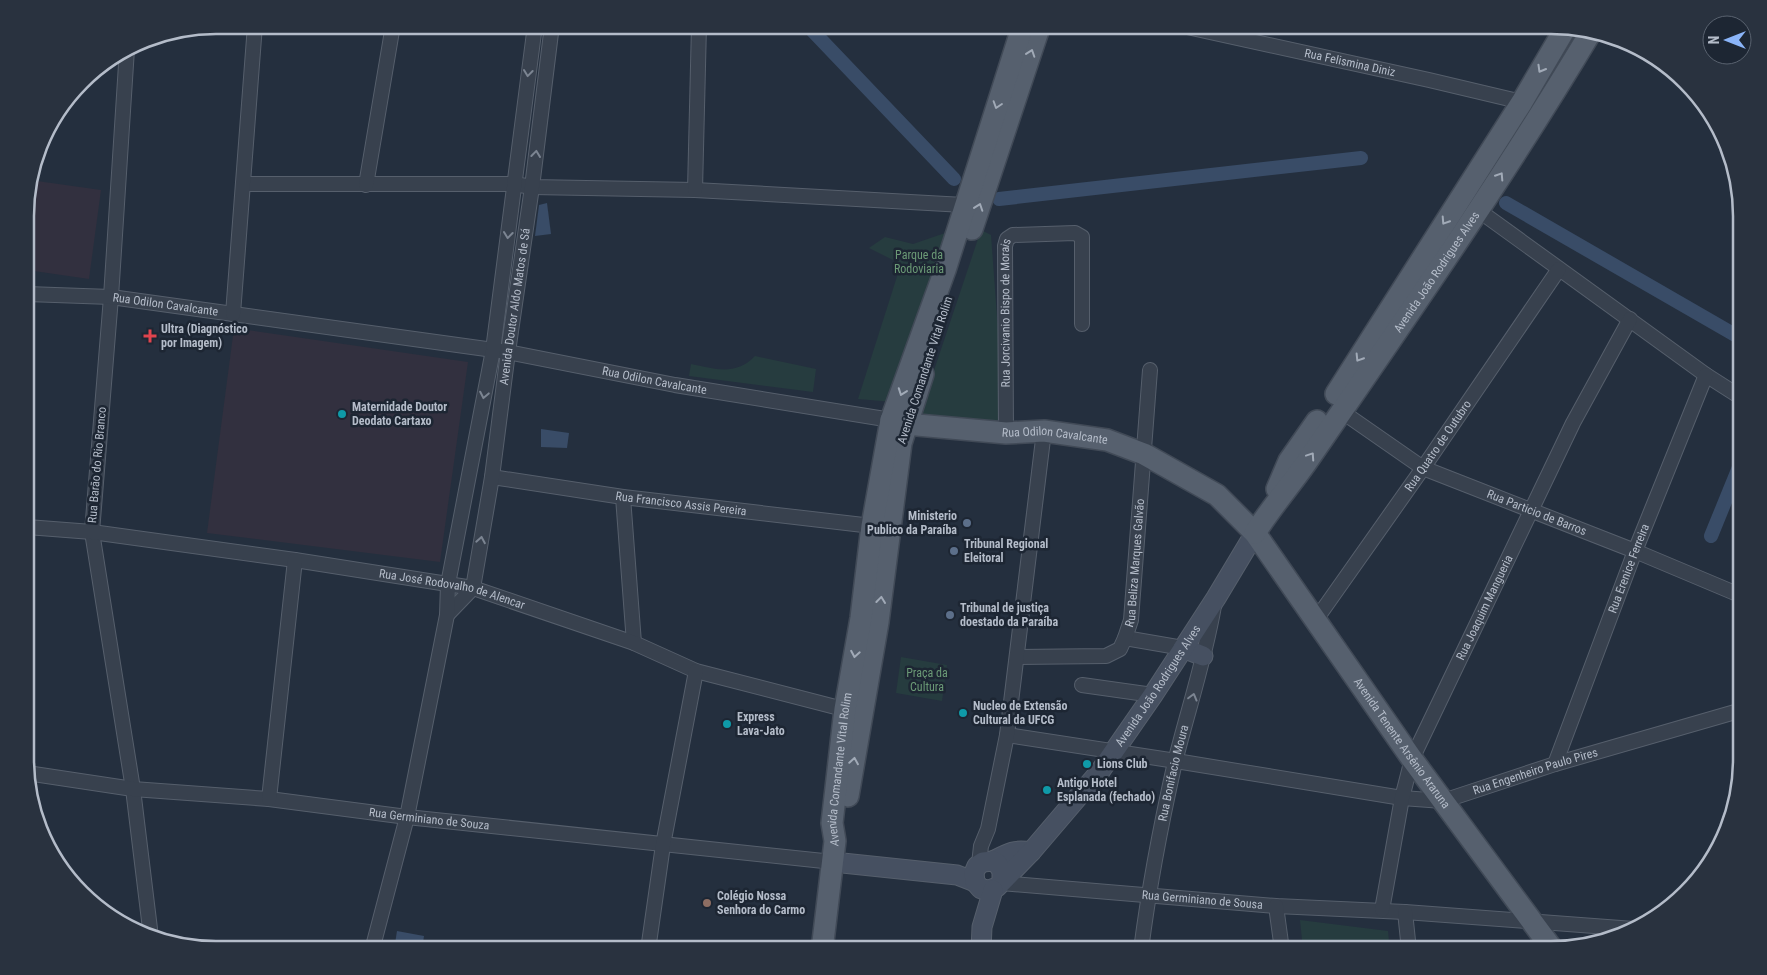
<svg xmlns="http://www.w3.org/2000/svg" width="1767" height="975" viewBox="0 0 1767 975" font-family="'Roboto Condensed',sans-serif">
	<style>
		.medical { fill: #32303f }
		.green { fill: #263c3f }
		.water { fill: #394c67 }
		.lines { fill: none; stroke-linecap: round; stroke-linejoin: round }
		.canal { stroke: #394c67; stroke-width: 14 }
		.minor-casing { stroke: #565f6c; stroke-width: 16 }
		.secondary-casing { stroke: #565f6c; stroke-width: 21 }
		.primary-casing { stroke: #414a57; stroke-width: 24 }
		.minor { stroke: #38414e; stroke-width: 14 }
		.secondary { stroke: #465061; stroke-width: 19 }
		.primary { stroke: #56606e; stroke-width: 21 }
		.oneway { stroke: #a1aab7 }
		.oneway2 { stroke: #7c8592 }
		.health-dot { fill: #e0444e; stroke: #1d2633; stroke-width: 2 }
		.culture-dot { fill: #0f9aa8; stroke: #1d2633; stroke-width: 2 }
		.service-dot { fill: #5c6f8a; stroke: #1d2633; stroke-width: 2 }
		.education-dot { fill: #8d6e63; stroke: #1d2633; stroke-width: 2 }
		.labels { text-anchor: middle; stroke-width: 5; stroke-linejoin: round; paint-order: stroke }
		.street-label { font-size: 12px; fill: #b4bcc9; stroke: #1d2633 }
		.park-label { font-size: 12px; fill: #6b9a76; stroke: #1d2633 }
		.poi-label { font-size: 12px; font-weight: bold; fill: #b4bcc9; stroke: #1d2633; text-anchor: start }
		.rim { fill: none; stroke: #b4bcc9; stroke-width: 2.5 }
	</style>
	<rect width="100%" height="100%" fill="#242f3e"/>
	<g class="medical">
		<polygon points="30,180 101,190 89,279 27,270 27,191"/>
		<polygon points="234,328 468,362 440,562 207,533"/>
	</g>
	<g class="green">
		<polygon points="981,230 991,235 1005,425 919,415"/>
		<polygon points="948,232 893,402 858,399 901,264 869,248 885,237 913,244"/>
		<path d="M755,356L816,369L813,392L689,376L691,364C715,369 736,376 755,356Z"/>
		<polygon points="901,657 947,665 942,701 896,693"/>
		<polygon points="1300,920 1388,931 1390,950 1303,950"/>
	</g>
	<g class="water">
		<polygon points="547,203 551,234 535,236 539,205"/>
		<polygon points="541,429 569,433 567,448 541,447"/>
		<polygon points="397,931 424,936 422,950 394,950"/>
	</g>
	<g class="lines">
		<g class="canal">
			<polyline points="807,25 954,179"/>
			<polyline points="999,199 1361,158"/>
			<polyline points="1506,203 1742,339"/>
			<polyline points="1711,536 1742,460"/>
		</g>
		<defs>
			<g id="minor">
				<path id="s1" d="M1178,25L1429,80L1522,102"/>
				<polyline points="127,49 111,297 92,532 133,789 151,937"/>
				<polyline points="243,184 514,184 532,187 695,190 964,205"/>
				<polyline points="366,185 393,25"/>
				<polyline points="695,190 699,25"/>
				<polyline points="1478,210 1706,375 1742,398"/>
				<path id="s2" d="M27,294L111,297L508,352L675,385L891,420"/>
				<polyline points="233,314 255,25"/>
				<path id="s3" d="M1341,411L1423,468L1635,551L1742,596"/>
				<path id="s4" d="M1006,433L1005,246L1007,239L1013,235L1075,233L1082,237V324"/>
				<path id="s5" d="M492,477L623,497L872,526"/>
				<polyline points="623,497 634,643"/>
				<path id="s6" d="M27,527L92,532L295,560L473,588L634,643L696,671L851,711"/>
				<path id="s7" d="M447,615L473,588L492,477L508,352L532,187L552,25"/>
				<path id="s8" d="M1315,621L1423,468L1559,269"/>
				<polyline points="1125,638 1183,648"/>
				<path id="s9" d="M1018,657L1106,656L1120,649L1125,638L1131,620L1150,370"/>
				<polyline points="1082,685 1153,695"/>
				<path id="s10" d="M1007,735L1176,761L1402,798L1443,801L1555,764L1742,710"/>
				<path id="s11" d="M1555,764L1635,551L1706,375"/>
				<path id="s12" d="M27,773L133,789L269,799L407,817L833,862"/>
				<polyline points="269,799 295,560"/>
				<polyline points="979,864 981,846 988,829 1007,735 1044,431"/>
				<path id="s13" d="M1001,883L1276,906L1405,912L1634,929"/>
				<polyline points="1276,906 1282,950"/>
				<path id="s14" d="M1382,910L1402,798L1412,759L1573,423L1630,319"/>
				<polyline points="1405,912 1409,950"/>
				<polyline points="372,950 407,817 447,615 448,584 493,350 535,25"/>
				<polyline points="648,950 663,845 696,671"/>
				<path id="s15" d="M1141,950C1149,887 1161,824 1175,762C1188,710 1205,659 1214,606"/>
			</g>
			<g id="secondary">
				<polyline points="1183,648 1203,656"/>
				<path d="M993,861C1008,853 1014,849 1031,852"/>
				<polyline points="833,862 957,875 975,882"/>
				<path id="s16" d="M1002,880V871L997,863L993,861L983,862L977,866L974,873L975,882L981,889L989,890L997,887L1031,852L1101,770L1153,695L1216,598L1255,533"/>
				<polyline points="981,950 982,927 993,890"/>
			</g>
			<g id="primary">
				<polyline points="972,229 1040,25"/>
				<polyline points="1336,394 1522,102 1566,27"/>
				<path id="s17" d="M891,420L906,424L1006,433L1044,431L1107,440L1144,454L1217,495L1255,533L1412,759L1553,950"/>
				<polyline points="1277,489 1289,461 1317,421"/>
				<path id="s18" d="M1255,533C1270,509 1289,487 1306,463C1404,321 1503,179 1592,30"/>
				<polyline points="848,796 878,622 901,443 923,374"/>
				<path id="s19" d="M822,950L835,841L832,823L845,709L861,618L872,526L891,420L945,270L1023,25"/>
			</g>
		</defs>
		<use href="#minor" class="minor-casing"/>
		<use href="#secondary" class="secondary-casing"/>
		<use href="#primary" class="primary-casing"/>
		<use href="#minor" class="minor"/>
		<use href="#secondary" class="secondary"/>
		<use href="#primary" class="primary"/>
	</g>
	<defs><path id="oneway-chevron" d="M-2-3.5L2.5 0L-2 3.5" fill="none" stroke-width="1.6" stroke-linecap="round" stroke-linejoin="round" transform="scale(1.25)"/></defs>
	<g class="oneway">
		<use href="#oneway-chevron" transform="translate(1031 53) rotate(-71)"/>
		<use href="#oneway-chevron" transform="translate(1541 69) rotate(120)"/>
		<use href="#oneway-chevron" transform="translate(997 105) rotate(108)"/>
		<use href="#oneway-chevron" transform="translate(1500 176) rotate(-57)"/>
		<use href="#oneway-chevron" transform="translate(979 207) rotate(-71)"/>
		<use href="#oneway-chevron" transform="translate(1445 221) rotate(123)"/>
		<use href="#oneway-chevron" transform="translate(1359 358) rotate(122)"/>
		<use href="#oneway-chevron" transform="translate(902 392) rotate(110)"/>
		<use href="#oneway-chevron" transform="translate(1311 456) rotate(-56)"/>
		<use href="#oneway-chevron" transform="translate(881 600) rotate(-83)"/>
		<use href="#oneway-chevron" transform="translate(855 654) rotate(100)"/>
		<use href="#oneway-chevron" transform="translate(854 761) rotate(-81)"/>
	</g>
	<g class="oneway2">
		<use href="#oneway-chevron" transform="translate(528 73) rotate(97)"/>
		<use href="#oneway-chevron" transform="translate(536 154) rotate(-83)"/>
		<use href="#oneway-chevron" transform="translate(508 235) rotate(97)"/>
		<use href="#oneway-chevron" transform="translate(484 395) rotate(101)"/>
		<use href="#oneway-chevron" transform="translate(481 540) rotate(-80)"/>
		<use href="#oneway-chevron" transform="translate(1193 697) rotate(-75)"/>
	</g>
	<path class="health-dot" d="M147.5 328.5h5v5h5v5h-5v5h-5v-5h-5v-5h5z"/>
	<g class="culture-dot">
		<circle cx="342" cy="414" r="5"/>
		<circle cx="963" cy="713" r="5"/>
		<circle cx="727" cy="724" r="5"/>
		<circle cx="1087" cy="764" r="5"/>
		<circle cx="1047" cy="790" r="5"/>
	</g>
	<g class="service-dot">
		<circle cx="967" cy="523" r="5"/>
		<circle cx="954" cy="551" r="5"/>
		<circle cx="950" cy="615" r="5"/>
	</g>
	<circle class="education-dot" cx="707" cy="903" r="5"/>
	<g class="labels">
		<g class="street-label">
			<text dy="4" stroke="none"><textPath href="#s1" startOffset="176">Rua Felismina Diniz</textPath></text>
			<text dy="4" stroke="none"><textPath href="#s18" startOffset="318">Avenida João Rodrigues Alves</textPath></text>
			<text dy="4" stroke="none"><textPath href="#s2" startOffset="139">Rua Odilon Cavalcante</textPath></text>
			<text dy="4" stroke="none"><textPath href="#s7" startOffset="322">Avenida Doutor Aldo Matos de Sá</textPath></text>
			<text dy="4" stroke="none"><textPath href="#s4" startOffset="120">Rua Jorcivanio Bispo de Morais</textPath></text>
			<text transform="translate(925 370) rotate(-72)" y="4">Avenida Comandante Vital Rolim</text>
			<text dy="4" stroke="none"><textPath href="#s2" startOffset="634">Rua Odilon Cavalcante</textPath></text>
			<text dy="4" stroke="none"><textPath href="#s17" startOffset="165">Rua Odilon Cavalcante</textPath></text>
			<text dy="4" stroke="none"><textPath href="#s8" startOffset="214">Rua Quatro de Outubro</textPath></text>
			<text transform="translate(97 465) rotate(-85)" y="4">Rua Barāo do Rio Branco</text>
			<text dy="4" stroke="none"><textPath href="#s5" startOffset="191">Rua Francisco Assis Pereira</textPath></text>
			<text dy="4" stroke="none"><textPath href="#s3" startOffset="222">Rua Particio de Barros</textPath></text>
			<text dy="4" stroke="none"><textPath href="#s9" startOffset="192">Rua Beliza Marques Galvão</textPath></text>
			<text dy="4" stroke="none"><textPath href="#s11" startOffset="209">Rua Erenice Ferreira</textPath></text>
			<text dy="4" stroke="none"><textPath href="#s6" startOffset="430">Rua José Rodovalho de Alencar</textPath></text>
			<text dy="4" stroke="none"><textPath href="#s14" startOffset="322">Rua Joaquim Mangueria</textPath></text>
			<text dy="4" stroke="none"><textPath href="#s16" startOffset="341">Avenida João Rodrigues Alves</textPath></text>
			<text dy="4" stroke="none"><textPath href="#s17" startOffset="651">Avenida Tenente Arsênio Araruna</textPath></text>
			<text dy="4" stroke="none"><textPath href="#s19" startOffset="182">Avenida Comandante Vital Rolim</textPath></text>
			<text dy="4" stroke="none"><textPath href="#s10" startOffset="538">Rua Engenheiro Paulo Pires</textPath></text>
			<text dy="4" stroke="none"><textPath href="#s15" startOffset="180">Rua Bonifacio Moura</textPath></text>
			<text dy="4" stroke="none"><textPath href="#s12" startOffset="405">Rua Germiniano de Souza</textPath></text>
			<text dy="4" stroke="none"><textPath href="#s13" startOffset="202">Rua Germiniano de Sousa</textPath></text>
		</g>
		<g class="park-label">
			<text x="919" y="259">Parque da<tspan x="919" dy="14">Rodoviaria</tspan></text>
			<text x="927" y="677">Praça da<tspan x="927" dy="14">Cultura</tspan></text>
		</g>
		<g class="poi-label">
			<text x="161" y="333">Ultra (Diagnóstico<tspan x="161" dy="14">por Imagem)</tspan></text>
			<text x="352" y="411">Maternidade Doutor<tspan x="352" dy="14">Deodato Cartaxo</tspan></text>
			<text x="957" y="520" text-anchor="end">Ministerio<tspan x="957" dy="14">Publico da Paraíba</tspan></text>
			<text x="964" y="548">Tribunal Regional<tspan x="964" dy="14">Eleitoral</tspan></text>
			<text x="960" y="612">Tribunal de justiça<tspan x="960" dy="14">doestado da Paraíba</tspan></text>
			<text x="973" y="710">Nucleo de Extensão<tspan x="973" dy="14">Cultural da UFCG</tspan></text>
			<text x="737" y="721">Express<tspan x="737" dy="14">Lava-Jato</tspan></text>
			<text x="1097" y="768">Lions Club</text>
			<text x="1057" y="787">Antigo Hotel<tspan x="1057" dy="14">Esplanada (fechado)</tspan></text>
			<text x="717" y="900">Colégio Nossa<tspan x="717" dy="14">Senhora do Carmo</tspan></text>
		</g>
	</g>
	<path d="M0 0H1767V975H0ZM216 34H1551A182 182 0 0 1 1733 216V759A182 182 0 0 1 1551 941H216A182 182 0 0 1 34 759V216A182 182 0 0 1 216 34Z" fill="#29323f" fill-rule="evenodd"/>
	<path class="rim" d="M216 34H1551A182 182 0 0 1 1733 216V759A182 182 0 0 1 1551 941H216A182 182 0 0 1 34 759V216A182 182 0 0 1 216 34Z"/>
	<g transform="translate(1727 40) rotate(270)"><circle r="24" fill="#1d2633" stroke="#59626f"/>
	<path d="M0-4L9 19L0 12L-9 19Z" fill="#8ab4f8"/>
	<text y="-8" font-size="14" font-weight="bold" text-anchor="middle" fill="#b4bcc9">N</text>
	</g>
</svg>
